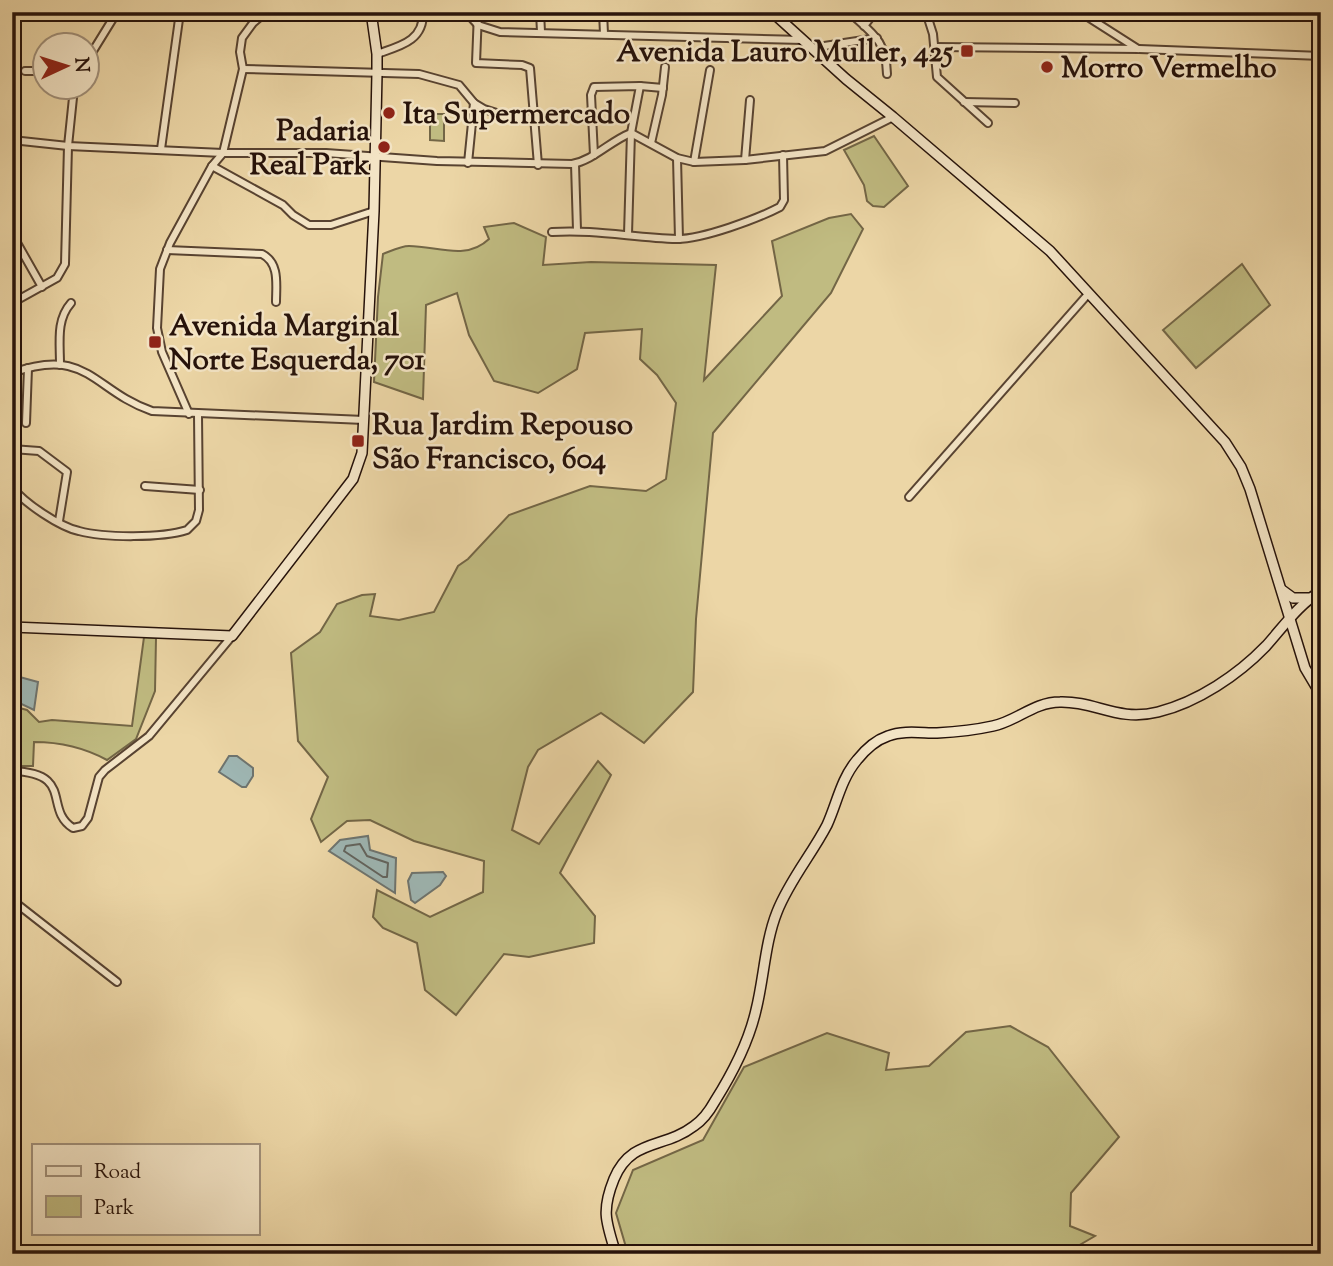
<svg xmlns="http://www.w3.org/2000/svg" width="1333" height="1266" viewBox="0 0 1333 1266" font-family="'Sorts Mill Goudy',serif">
	<style>
		.green { fill: #c0bb81; stroke: #736646; stroke-width: 2 }
		.water { fill: #9eb6b3; stroke: #6e746f; stroke-width: 2 }
		.lines { fill: none; stroke-linecap: round; stroke-linejoin: round }
		.shore { stroke: #62645e; stroke-width: 2 }
		.street-casing { stroke: #584331; stroke-width: 10 }
		.secondary-casing { stroke: #26120a; stroke-width: 12 }
		.street { stroke: #f3e4c5; stroke-width: 6 }
		.secondary { stroke: #f3e4c5; stroke-width: 9 }
		.poi-dot { fill: #8f2418; stroke: #f3e4c5; stroke-width: 2.5 }
		.labels { text-anchor: middle; stroke-width: 5; stroke-linejoin: round; paint-order: stroke }
		.poi-label { font-size: 30px; font-weight: bold; fill: #26120a; stroke: #f3e4c5; text-anchor: start }
	</style>
	<rect width="100%" height="100%" fill="#ecd6a6"/>
	<filter id="stains"><feTurbulence type="fractalNoise" baseFrequency=".00286" numOctaves="4"/><feColorMatrix values="0 0 0 0 .2 0 0 0 0 .09 0 0 0 0 .02 0 0 0 .5 -.17"/></filter>
	<radialGradient id="worn" r=".72"><stop offset=".6" stop-color="#630" stop-opacity="0"/><stop offset="1" stop-color="#630" stop-opacity=".3"/></radialGradient>
	<g class="green">
		<polygon points="430,114 444,114 444,141 430,140"/>
		<polygon points="874,136 908,186 884,207 873,206 867,201 864,185 844,150"/>
		<path d="M851,214L863,229L831,293L713,433L696,619L693,692L644,743L601,713L538,750L528,767L512,830L539,844L598,761L611,775L560,873L595,916L594,943L529,957L504,954L456,1015L425,990L417,943L383,928L373,917L377,890L430,917L483,892L484,861L414,841L370,820L347,821L321,842L311,819L328,777L298,741L291,653L320,632L337,604L362,595L375,594L370,616L399,620L434,612L458,566L468,559L509,515L590,486L646,491L666,479L676,403L657,375L640,359L642,329L585,333L577,369L538,393L494,381L469,335L457,293L426,305L423,399L374,382L378,297L383,254C391,251 401,246 409,246C437,246 466,261 489,239L484,227L514,223L546,237L543,265L591,262L716,265L704,380L782,296L772,241L829,218Z"/>
		<polygon points="1242,264 1270,305 1196,368 1163,330"/>
		<path d="M144,637L156,638L155,691L136,739L107,760C85,748 60,742 34,742L33,766H12V706L27,710L39,722L52,720L132,726Z"/>
		<polygon points="1010,1026 1048,1047 1119,1137 1071,1193 1070,1226 1095,1236 1064,1254 628,1254 616,1213 633,1170 703,1140 744,1067 827,1033 889,1053 886,1070 929,1066 966,1032"/>
	</g>
	<g class="water">
		<polygon points="16,676 38,682 34,710 15,701"/>
		<polygon points="229,756 237,756 253,768 253,776 246,787 242,787 219,772"/>
		<polygon points="368,836 370,850 396,858 395,893 329,851 340,840"/>
		<polygon points="443,872 446,876 440,885 415,903 411,900 408,881 412,873"/>
	</g>
	<g class="lines">
		<polygon class="shore" points="360,844 367,856 388,863 387,877 383,877 344,851 346,846"/>
		<defs>
			<g id="street">
				<polyline points="466,12 478,25 500,32 803,40"/>
				<polyline points="478,12 476,63 522,65 530,68 538,165"/>
				<polyline points="540,12 541,32"/>
				<polyline points="603,12 604,34"/>
				<path d="M849,12C873,34 886,40 887,74"/>
				<polyline points="926,12 933,34 937,77 988,123"/>
				<polyline points="1080,12 1138,49"/>
				<polyline points="864,26 875,12"/>
				<polyline points="935,47 1139,49 1321,56"/>
				<polyline points="811,48 877,38"/>
				<path d="M377,54C400,46 424,41 423,12"/>
				<polyline points="88,59 117,12"/>
				<polyline points="243,69 419,74 459,85 474,103 484,109 509,117 536,119"/>
				<polyline points="25,71 46,71"/>
				<polyline points="964,102 1015,103"/>
				<path d="M12,140L68,146L223,153H326L437,161L572,164C594,160 610,141 631,133L677,158L694,162L745,160L825,151L893,117"/>
				<polyline points="651,143 662,95 665,67"/>
				<polyline points="161,149 180,12"/>
				<polyline points="594,155 591,95 594,87 640,86 663,88"/>
				<polyline points="677,158 679,239"/>
				<polyline points="745,160 750,100"/>
				<polyline points="694,162 710,70"/>
				<polyline points="468,163 474,103"/>
				<polyline points="575,164 577,230"/>
				<polyline points="212,166 283,205 293,215 309,225 331,225 374,211"/>
				<path d="M552,232C594,229 635,238 677,239C703,239 757,219 780,207L784,200L783,155"/>
				<polyline points="12,234 42,287"/>
				<polyline points="628,234 631,133 640,86"/>
				<path d="M167,250L262,254C280,263 276,285 276,302"/>
				<polyline points="12,303 57,278 65,264 68,146 74,88"/>
				<path d="M60,365C60,342 56,320 71,303"/>
				<path d="M12,373C88,346 92,390 152,411L364,420"/>
				<polyline points="189,414 162,352 157,328 160,269 170,243 212,166 223,153 243,69 240,52 242,38 253,23 266,12"/>
				<polyline points="26,423 28,368"/>
				<polyline points="12,449 39,451 67,472 59,521"/>
				<polyline points="145,486 200,490"/>
				<path d="M12,487C24,503 60,527 79,531C105,538 162,538 187,530L196,521L199,510L198,415"/>
				<polyline points="909,497 1089,293"/>
				<path d="M12,771C75,773 43,809 73,828L82,826L88,818L99,777L105,770L149,736L232,636"/>
				<polyline points="12,900 117,982"/>
			</g>
			<g id="secondary">
				<polyline points="772,12 846,79 893,117 1050,251 1225,442 1241,467 1250,489 1305,668 1321,695"/>
				<polyline points="1282,590 1293,598 1309,598"/>
				<polyline points="12,627 232,636 353,479 362,453 374,211 377,73 377,54 371,12"/>
				<path d="M616,1254C606,1222 601,1211 614,1179C631,1138 664,1149 694,1126C703,1120 710,1110 715,1101C732,1074 749,1041 756,1010C764,978 765,942 777,912C789,881 812,854 827,825C837,803 841,779 857,760C865,750 876,740 888,736C903,730 921,733 937,733C955,732 975,730 993,726C1017,721 1034,702 1060,702C1096,701 1117,722 1158,712C1198,702 1238,675 1266,646C1284,626 1298,605 1321,591"/>
			</g>
		</defs>
		<use href="#street" class="street-casing"/>
		<use href="#secondary" class="secondary-casing"/>
		<use href="#street" class="street"/>
		<use href="#secondary" class="secondary"/>
	</g>
	<g class="poi-dot">
		<rect x="960" y="44" width="14" height="14" rx="3.5"/>
		<circle cx="1047" cy="67" r="7"/>
		<circle cx="389" cy="113" r="7"/>
		<circle cx="384" cy="147" r="7"/>
		<rect x="148" y="335" width="14" height="14" rx="3.5"/>
		<rect x="351" y="434" width="14" height="14" rx="3.5"/>
	</g>
	<g class="labels">
		<g class="poi-label">
			<text x="953" y="61" text-anchor="end">Avenida Lauro Muller, 425</text>
			<text x="1061" y="77">Morro Vermelho</text>
			<text x="403" y="123">Ita Supermercado</text>
			<text x="370" y="140" text-anchor="end">Padaria<tspan x="370" dy="34">Real Park</tspan></text>
			<text x="169" y="335">Avenida Marginal<tspan x="169" dy="34">Norte Esquerda, 701</tspan></text>
			<text x="372" y="434">Rua Jardim Repouso<tspan x="372" dy="34">São Francisco, 604</tspan></text>
		</g>
	</g>
	<rect width="1333" height="1266" fill="none" stroke="#ecd6a6" stroke-width="42"/>
	<rect x="14" y="14" width="1305" height="1238" fill="none" stroke="#26120a" stroke-width="3.5"/>
	<rect x="21" y="21" width="1291" height="1224" fill="none" stroke="#26120a" stroke-width="2"/>
	<rect x="32" y="1144" width="228" height="91" fill="#f3e4c5" stroke="#a1907a" stroke-width="2"/>
	<rect x="46" y="1166" width="35" height="10" fill="#f3e4c5" stroke="#a1907a" stroke-width="2"/>
	<text x="94" y="1178" font-size="21" fill="#26120a">Road</text>
	<rect x="46" y="1196" width="35" height="21" fill="#c0bb81" stroke="#a1907a" stroke-width="2"/>
	<text x="94" y="1214" font-size="21" fill="#26120a">Park</text>
	<g transform="translate(66 66) rotate(86)"><circle r="33" fill="#f3e4c5" stroke="#a1907a" stroke-width="2"/>
	<path d="M0-5L12 26L0 18L-12 26Z" fill="#8f2418"/>
	<text y="-10" font-size="19" font-weight="bold" text-anchor="middle" fill="#26120a">N</text>
	</g>
	<rect width="100%" height="100%" filter="url(#stains)"/>
	<rect width="100%" height="100%" fill="url(#worn)"/>
</svg>
